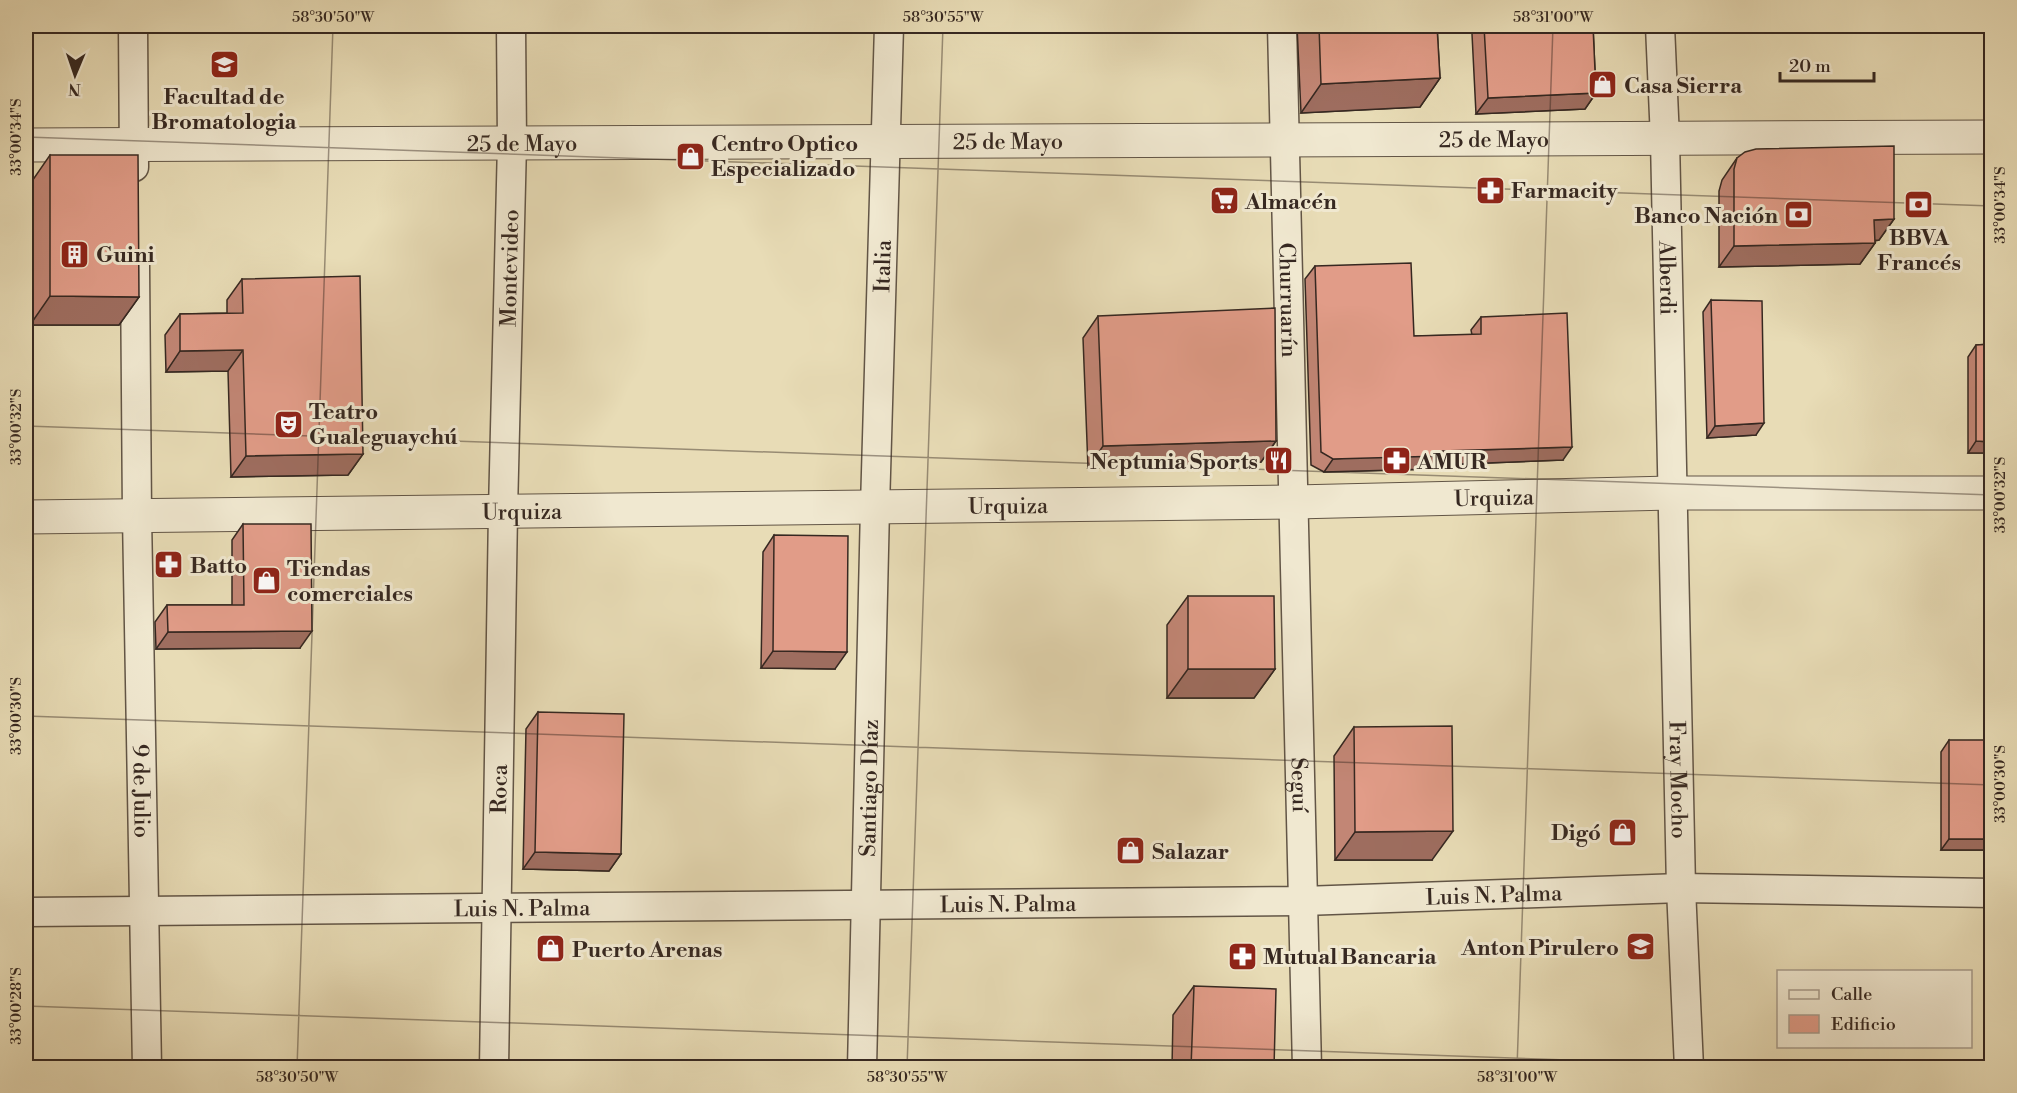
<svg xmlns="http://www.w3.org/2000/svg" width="2017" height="1093" viewBox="0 0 2017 1093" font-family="'Libre Bodoni',serif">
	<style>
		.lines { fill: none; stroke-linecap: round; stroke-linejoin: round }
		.minor-casing { stroke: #625546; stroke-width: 31 }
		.tertiary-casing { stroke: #625546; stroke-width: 35 }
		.minor { stroke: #f0e8d0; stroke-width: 28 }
		.tertiary { stroke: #f0e8d0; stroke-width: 33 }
		.wall { fill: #c28675; stroke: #362821; stroke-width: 1.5 }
		.shaded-wall { fill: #9e6d5f; stroke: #362821; stroke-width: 1.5 }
		.building { fill: #e19c88; stroke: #362821; stroke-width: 1.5 }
		.ticks { fill: none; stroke: #362821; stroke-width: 1.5; stroke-opacity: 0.45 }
		.labels { text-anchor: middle; stroke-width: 6; stroke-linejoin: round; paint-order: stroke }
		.poi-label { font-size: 22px; font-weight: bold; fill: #362821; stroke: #f0e8d0; text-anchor: start }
		.street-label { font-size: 22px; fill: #362821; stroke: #f0e8d0 }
		.neatline { fill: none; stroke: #362821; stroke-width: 2 }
		.ticks-label { font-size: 15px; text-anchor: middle; fill: #362821 }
	</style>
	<rect width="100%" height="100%" fill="#e8dcb6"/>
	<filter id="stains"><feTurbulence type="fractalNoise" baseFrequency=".00333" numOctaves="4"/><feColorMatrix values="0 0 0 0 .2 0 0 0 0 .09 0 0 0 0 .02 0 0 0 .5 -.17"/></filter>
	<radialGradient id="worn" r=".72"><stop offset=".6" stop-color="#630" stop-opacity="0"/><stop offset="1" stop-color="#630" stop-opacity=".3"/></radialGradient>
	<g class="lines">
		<defs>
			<g id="minor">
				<polyline points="133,26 134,167"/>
				<path id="s1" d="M1282,26L1307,1068"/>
				<path id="s2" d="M1660,26L1665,139L1681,888L1689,1068"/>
				<path id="s3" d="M135,265L137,516L147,1068"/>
				<path id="s4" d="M26,912L1303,901L1681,888L1992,893"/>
				<path id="s5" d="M494,1068L503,511L512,143L511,26"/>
				<path id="s6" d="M862,1068L875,507L889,26"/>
			</g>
			<g id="tertiary">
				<path id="s7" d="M26,145L1992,137"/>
				<path id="s8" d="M26,517L1295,502L1671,493H1992"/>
			</g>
		</defs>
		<use href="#minor" class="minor-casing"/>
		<use href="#tertiary" class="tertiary-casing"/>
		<use href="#minor" class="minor"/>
		<use href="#tertiary" class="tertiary"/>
	</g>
	<g class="wall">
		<polygon points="1297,26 1437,26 1440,78 1420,107 1301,113"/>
		<polygon points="1478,26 1593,26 1596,93 1585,109 1476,114 1472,34"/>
		<polygon points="50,155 139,297 119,325 30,325 30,184"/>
		<polygon points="1737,158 1894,219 1879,240 1875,241 1875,243 1860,264 1719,267 1719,191 1722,180"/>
		<polygon points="1315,266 1414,336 1472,335 1471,330 1481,317 1563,460 1436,465 1433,469 1324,472 1311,465 1305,279"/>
		<polygon points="242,279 363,454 348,475 231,477 228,371 166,372 165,335 180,314 227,313 227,300"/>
		<polygon points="1711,300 1756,435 1707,438 1703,312"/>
		<polygon points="1098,316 1276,441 1261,462 1088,468 1083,338"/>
		<polygon points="1992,344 1992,453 1968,453 1968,357 1976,345"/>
		<polygon points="243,524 300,648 156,649 155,622 167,605 232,605 232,540"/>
		<polygon points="774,535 835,669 761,668 763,552"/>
		<polygon points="1188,596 1275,669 1254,698 1167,698 1167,625"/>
		<polygon points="538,712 621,854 609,871 523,869 526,729"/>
		<polygon points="1354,727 1432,860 1335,860 1334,756"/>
		<polygon points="1949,740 1992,850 1941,850 1941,752"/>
		<polygon points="1194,986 1274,1068 1172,1068 1173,1015"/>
	</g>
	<g class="shaded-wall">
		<polygon points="1440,78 1420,107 1301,113 1321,84"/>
		<polygon points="1596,93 1585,109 1476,114 1488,98"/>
		<polygon points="1894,219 1879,240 1859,242 1874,220"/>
		<polygon points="1875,243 1860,264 1719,267 1734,246"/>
		<polygon points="50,296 139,297 119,325 30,325"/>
		<polygon points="243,350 228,371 166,372 180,351"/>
		<polygon points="1764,423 1756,435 1707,438 1715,426"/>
		<polygon points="1276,441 1261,462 1088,468 1103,446"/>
		<polygon points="1976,441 1992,442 1992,453 1968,453"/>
		<polygon points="1572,447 1563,460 1436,465 1433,469 1324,472 1333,459 1442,451"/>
		<polygon points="363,454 348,475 231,477 246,456"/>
		<polygon points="312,631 300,648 156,649 168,632"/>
		<polygon points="773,651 847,652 835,669 761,668"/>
		<polygon points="1188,669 1275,669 1254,698 1167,698"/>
		<polygon points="1453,831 1432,860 1335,860 1355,832"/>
		<polygon points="1949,839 1992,839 1992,850 1941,850"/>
		<polygon points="535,852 621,854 609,871 523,869"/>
	</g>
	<g class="building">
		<polygon points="1319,26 1437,26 1440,78 1321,84"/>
		<polygon points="1484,26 1593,26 1596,93 1488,98"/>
		<polygon points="1894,146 1894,219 1874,220 1875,243 1734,246 1734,169 1737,158 1745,152 1756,149"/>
		<polygon points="50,155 138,155 139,297 50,296"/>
		<polygon points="1411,263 1414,336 1481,334 1481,317 1567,313 1572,447 1442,451 1442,456 1333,459 1321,452 1315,266"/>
		<polygon points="360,276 363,454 246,456 243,350 180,351 180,314 243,313 242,279"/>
		<polygon points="1711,300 1762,301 1764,423 1715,426"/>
		<polygon points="1275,308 1276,441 1103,446 1098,316"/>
		<polygon points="1992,344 1992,442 1976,441 1976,345"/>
		<polygon points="243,524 311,524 312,631 168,632 167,605 244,605"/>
		<polygon points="774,535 848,536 847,652 773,651"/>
		<polygon points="1188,596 1274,596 1275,669 1188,669"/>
		<polygon points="538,712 624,714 621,854 535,852"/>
		<polygon points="1452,726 1453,831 1355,832 1354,727"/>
		<rect x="1949" y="740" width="43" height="99"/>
		<polygon points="1194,986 1276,989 1274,1068 1191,1068"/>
	</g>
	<path class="ticks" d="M26,137L1992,206M26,426L1992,495M26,716L1992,785M26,1006L1797,1068M297,1068L333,26M907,1068L943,26M1517,1068L1553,26"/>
	<defs>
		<symbol id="university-square" viewBox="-11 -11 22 22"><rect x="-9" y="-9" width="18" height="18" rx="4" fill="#8f2418" stroke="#f0e8d0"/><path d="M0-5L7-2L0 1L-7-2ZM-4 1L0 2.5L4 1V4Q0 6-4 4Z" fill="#fff"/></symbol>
		<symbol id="shop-square" viewBox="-11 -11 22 22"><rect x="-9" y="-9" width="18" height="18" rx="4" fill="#8f2418" stroke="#f0e8d0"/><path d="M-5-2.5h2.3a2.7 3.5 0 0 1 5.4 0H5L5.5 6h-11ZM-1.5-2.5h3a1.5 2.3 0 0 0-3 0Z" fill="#fff"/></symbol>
		<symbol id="pharmacy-square" viewBox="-11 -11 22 22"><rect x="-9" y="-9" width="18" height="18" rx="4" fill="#8f2418" stroke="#f0e8d0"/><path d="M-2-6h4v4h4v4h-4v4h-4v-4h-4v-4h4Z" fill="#fff"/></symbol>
		<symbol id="supermarket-square" viewBox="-11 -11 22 22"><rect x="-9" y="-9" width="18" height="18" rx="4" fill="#8f2418" stroke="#f0e8d0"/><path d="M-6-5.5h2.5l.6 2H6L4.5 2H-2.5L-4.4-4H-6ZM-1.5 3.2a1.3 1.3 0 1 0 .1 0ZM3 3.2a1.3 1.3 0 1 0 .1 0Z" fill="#fff"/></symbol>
		<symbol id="bank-square" viewBox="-11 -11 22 22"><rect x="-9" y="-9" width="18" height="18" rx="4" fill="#8f2418" stroke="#f0e8d0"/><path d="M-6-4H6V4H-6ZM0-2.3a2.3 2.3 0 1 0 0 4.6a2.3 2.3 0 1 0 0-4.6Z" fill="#fff"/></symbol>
		<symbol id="building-square" viewBox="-11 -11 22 22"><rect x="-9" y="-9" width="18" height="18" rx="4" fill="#8f2418" stroke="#f0e8d0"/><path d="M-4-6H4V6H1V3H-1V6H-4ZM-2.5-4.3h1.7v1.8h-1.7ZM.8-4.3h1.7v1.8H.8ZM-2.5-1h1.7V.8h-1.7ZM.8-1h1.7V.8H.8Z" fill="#fff"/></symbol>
		<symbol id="theatre-square" viewBox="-11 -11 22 22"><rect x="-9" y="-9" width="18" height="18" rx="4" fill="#8f2418" stroke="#f0e8d0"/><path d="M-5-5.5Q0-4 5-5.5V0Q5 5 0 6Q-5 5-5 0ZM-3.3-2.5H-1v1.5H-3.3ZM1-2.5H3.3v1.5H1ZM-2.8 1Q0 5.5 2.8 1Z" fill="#fff"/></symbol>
		<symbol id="restaurant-square" viewBox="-11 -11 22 22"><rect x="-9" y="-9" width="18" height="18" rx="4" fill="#8f2418" stroke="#f0e8d0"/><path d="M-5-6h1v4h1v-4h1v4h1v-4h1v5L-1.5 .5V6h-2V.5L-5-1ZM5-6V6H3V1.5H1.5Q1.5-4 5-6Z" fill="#fff"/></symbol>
		<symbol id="school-square" viewBox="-11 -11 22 22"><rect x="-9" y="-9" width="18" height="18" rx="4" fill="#8f2418" stroke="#f0e8d0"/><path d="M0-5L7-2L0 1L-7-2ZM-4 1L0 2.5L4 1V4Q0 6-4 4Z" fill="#fff"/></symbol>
	</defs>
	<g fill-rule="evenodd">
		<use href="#university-square" x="208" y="48" width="33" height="33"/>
		<use href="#shop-square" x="1586" y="68" width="33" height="33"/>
		<use href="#shop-square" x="674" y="140" width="33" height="33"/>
		<use href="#pharmacy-square" x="1474" y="174" width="33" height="33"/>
		<use href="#supermarket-square" x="1208" y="184" width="33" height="33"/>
		<use href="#bank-square" x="1902" y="188" width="33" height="33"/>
		<use href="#bank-square" x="1782" y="198" width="33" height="33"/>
		<use href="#building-square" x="58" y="238" width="33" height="33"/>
		<use href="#theatre-square" x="272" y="408" width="33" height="33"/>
		<use href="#restaurant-square" x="1262" y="444" width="33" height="33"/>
		<use href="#pharmacy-square" x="1380" y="444" width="33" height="33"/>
		<use href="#pharmacy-square" x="152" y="548" width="33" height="33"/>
		<use href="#shop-square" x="250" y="564" width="33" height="33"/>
		<use href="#shop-square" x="1606" y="816" width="33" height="33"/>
		<use href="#shop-square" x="1114" y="834" width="33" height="33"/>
		<use href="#school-square" x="1624" y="930" width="33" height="33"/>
		<use href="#shop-square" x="534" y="932" width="33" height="33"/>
		<use href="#pharmacy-square" x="1226" y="940" width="33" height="33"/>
	</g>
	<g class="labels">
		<g class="poi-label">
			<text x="1624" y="93">Casa Sierra</text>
			<text x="224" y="104" text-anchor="middle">Facultad de<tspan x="224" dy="25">Bromatologia</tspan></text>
			<text x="711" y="151">Centro Optico<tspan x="711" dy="25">Especializado</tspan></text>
			<text x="1511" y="198">Farmacity</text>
			<text x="1245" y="209">Almacén</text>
			<text x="1778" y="223" text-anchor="end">Banco Nación</text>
			<text x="1919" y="245" text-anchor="middle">BBVA<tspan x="1919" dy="25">Francés</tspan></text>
			<text x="96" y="262">Guini</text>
			<text x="309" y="419">Teatro<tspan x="309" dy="25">Gualeguaychú</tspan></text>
			<text x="1258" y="469" text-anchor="end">Neptunia Sports</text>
			<text x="1417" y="469">AMUR</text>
			<text x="190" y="573">Batto</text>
			<text x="287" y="576">Tiendas<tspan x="287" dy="25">comerciales</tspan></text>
			<text x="1601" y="840" text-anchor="end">Digó</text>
			<text x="1152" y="859">Salazar</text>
			<text x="1619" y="955" text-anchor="end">Anton Pirulero</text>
			<text x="572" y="957">Puerto Arenas</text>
			<text x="1263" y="964">Mutual Bancaria</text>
		</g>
		<g class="street-label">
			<text dy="8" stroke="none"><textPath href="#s7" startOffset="1468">25 de Mayo</textPath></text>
			<text dy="8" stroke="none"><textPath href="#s7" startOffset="982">25 de Mayo</textPath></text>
			<text dy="8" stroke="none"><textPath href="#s7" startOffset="496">25 de Mayo</textPath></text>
			<text dy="8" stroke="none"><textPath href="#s6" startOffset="802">Italia</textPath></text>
			<text dy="8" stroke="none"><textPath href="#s5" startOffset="800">Montevideo</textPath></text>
			<text dy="8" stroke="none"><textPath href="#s2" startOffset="252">Alberdi</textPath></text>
			<text dy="8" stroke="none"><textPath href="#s1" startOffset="274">Churruarín</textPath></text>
			<text dy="8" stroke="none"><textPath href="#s8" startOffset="1468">Urquiza</textPath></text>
			<text dy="8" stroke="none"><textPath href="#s8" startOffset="982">Urquiza</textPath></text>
			<text dy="8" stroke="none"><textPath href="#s8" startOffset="496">Urquiza</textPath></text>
			<text dy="8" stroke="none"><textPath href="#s2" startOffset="754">Fray Mocho</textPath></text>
			<text dy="8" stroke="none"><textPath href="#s1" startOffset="759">Seguí</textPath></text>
			<text dy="8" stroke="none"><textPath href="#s6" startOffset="280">Santiago Díaz</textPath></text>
			<text dy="8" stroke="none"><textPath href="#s5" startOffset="279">Roca</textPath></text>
			<text dy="8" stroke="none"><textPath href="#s3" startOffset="526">9 de Julio</textPath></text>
			<text dy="8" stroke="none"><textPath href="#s4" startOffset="1468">Luis N. Palma</textPath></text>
			<text dy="8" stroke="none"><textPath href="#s4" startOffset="982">Luis N. Palma</textPath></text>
			<text dy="8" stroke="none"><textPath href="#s4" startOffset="496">Luis N. Palma</textPath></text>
		</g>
	</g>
	<rect width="2017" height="1093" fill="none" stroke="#e8dcb6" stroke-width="66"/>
	<rect x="1777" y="970" width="195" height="78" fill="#f0e8d0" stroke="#a69b8a" stroke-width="1.5"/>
	<rect x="1789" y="990" width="30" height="9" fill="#f0e8d0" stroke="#a69b8a" stroke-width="1.5"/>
	<text x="1831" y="1000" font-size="18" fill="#362821">Calle</text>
	<rect x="1789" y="1015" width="30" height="18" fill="#e19c88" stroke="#a69b8a" stroke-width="1.5"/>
	<text x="1831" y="1030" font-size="18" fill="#362821">Edificio</text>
	<g transform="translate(75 75) rotate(182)" stroke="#f0e8d0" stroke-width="4.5" paint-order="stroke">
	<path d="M0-4.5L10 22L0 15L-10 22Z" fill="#362821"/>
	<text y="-9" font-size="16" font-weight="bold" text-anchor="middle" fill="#362821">N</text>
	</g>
	<path d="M1780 72v9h94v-9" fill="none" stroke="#362821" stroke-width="3"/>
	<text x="1789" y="72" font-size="18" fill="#362821" stroke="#f0e8d0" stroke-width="4.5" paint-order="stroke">20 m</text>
	<rect x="33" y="33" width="1951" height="1027" class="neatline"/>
	<g class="ticks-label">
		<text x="333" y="22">58°30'50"W</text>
		<text x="943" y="22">58°30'55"W</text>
		<text x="1553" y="22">58°31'00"W</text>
		<text transform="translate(16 137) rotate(-90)" y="5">33°00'34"S</text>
		<text transform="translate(2000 205) rotate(-90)" y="5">33°00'34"S</text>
		<text transform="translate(16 427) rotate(-90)" y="5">33°00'32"S</text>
		<text transform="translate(2000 495) rotate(-90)" y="5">33°00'32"S</text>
		<text transform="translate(16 716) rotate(-90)" y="5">33°00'30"S</text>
		<text transform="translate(2000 784) rotate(-90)" y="5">33°00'30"S</text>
		<text transform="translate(16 1006) rotate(-90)" y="5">33°00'28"S</text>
		<text x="297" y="1082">58°30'50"W</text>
		<text x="907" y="1082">58°30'55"W</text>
		<text x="1517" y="1082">58°31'00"W</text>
	</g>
	<rect width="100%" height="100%" filter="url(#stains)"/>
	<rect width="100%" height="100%" fill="url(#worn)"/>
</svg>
